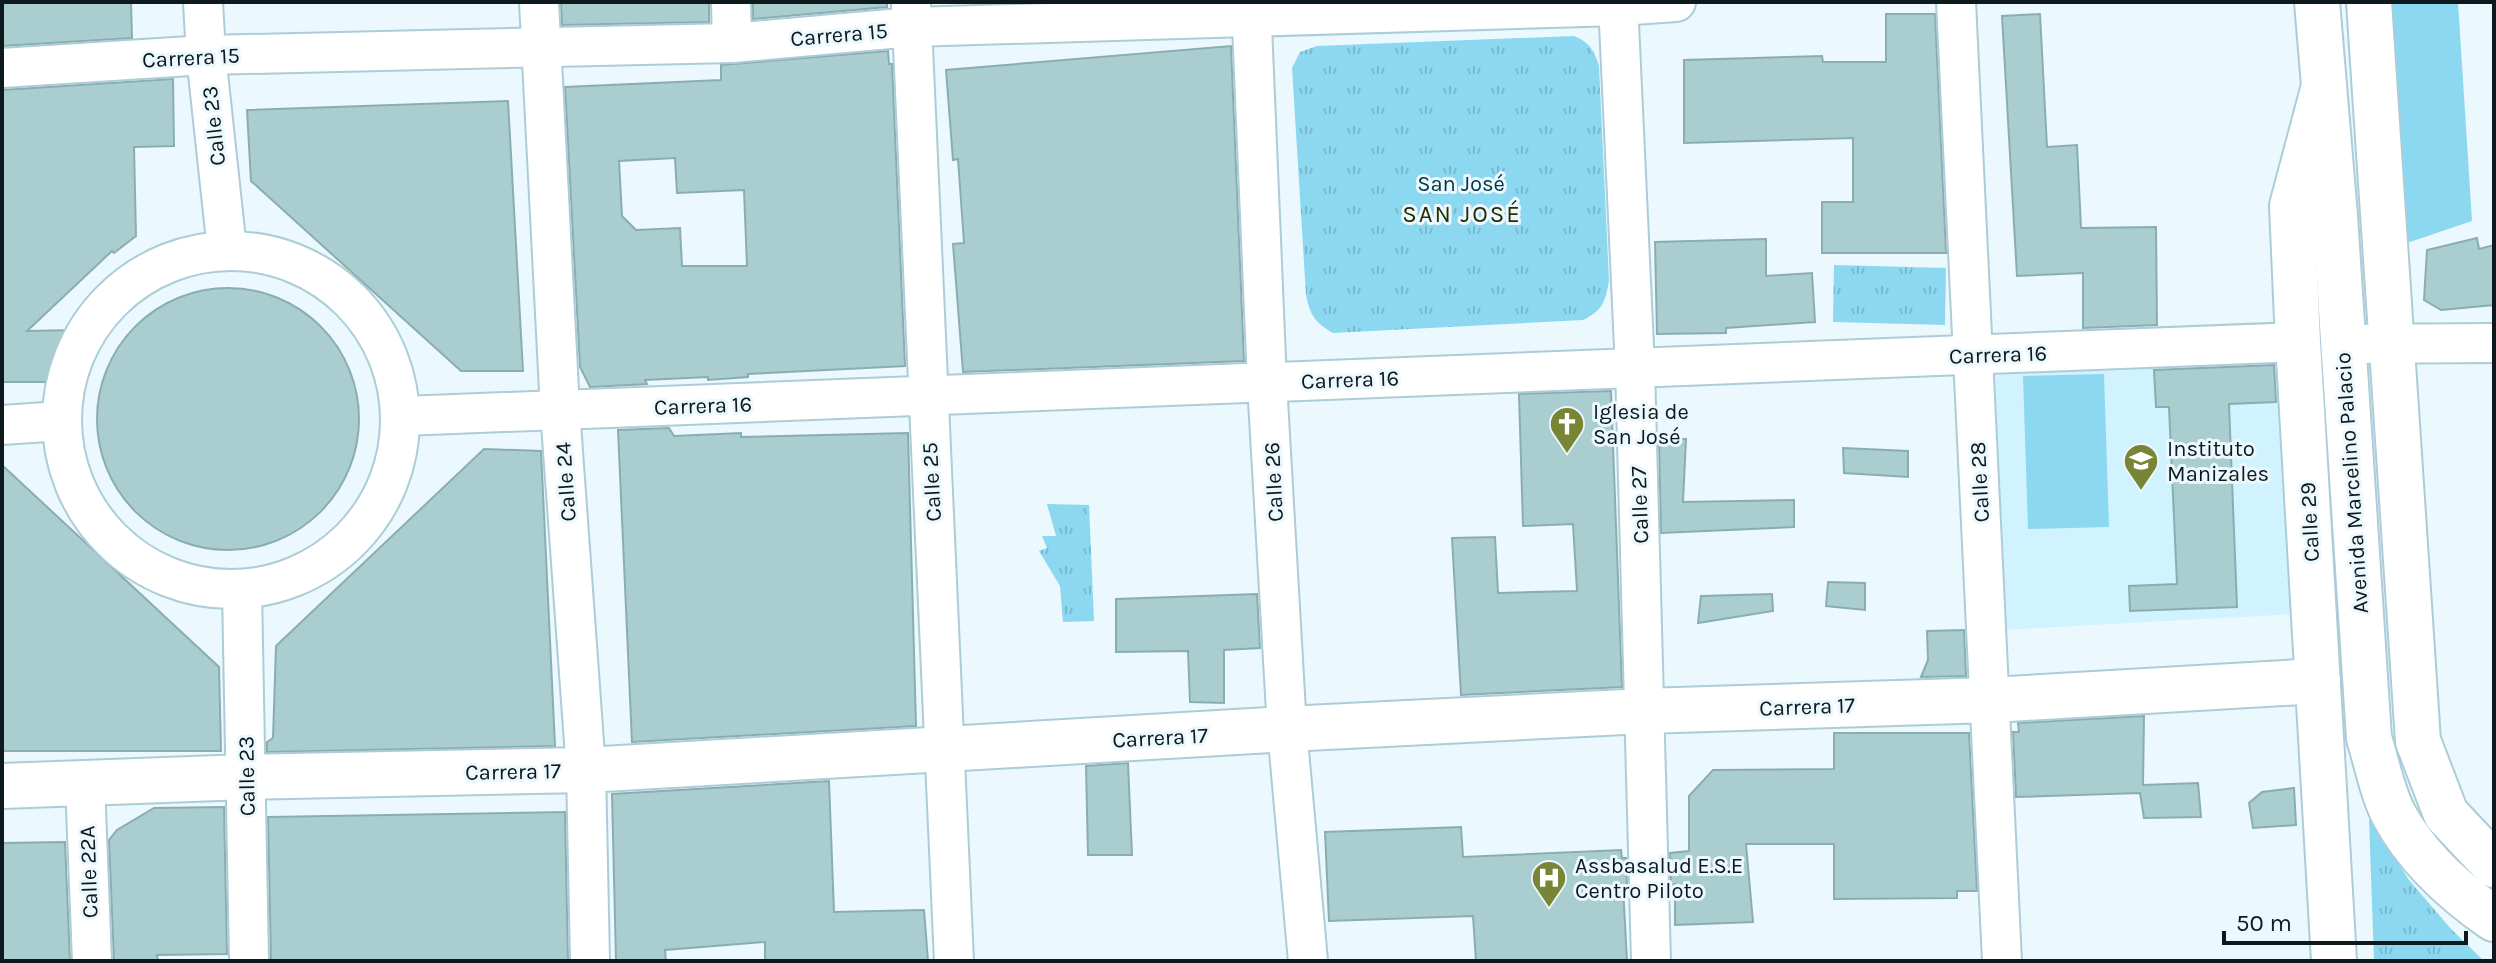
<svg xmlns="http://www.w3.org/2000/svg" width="2496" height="963" viewBox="0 0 2496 963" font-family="Karla,sans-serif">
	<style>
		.built { fill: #d1f3ff }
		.grass { fill: #8cd8f1 }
		.park { fill: url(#park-tufts) }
		.building { fill: #aaced0; stroke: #8aaeaf; stroke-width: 2; fill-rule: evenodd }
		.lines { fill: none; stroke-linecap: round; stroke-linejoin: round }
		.minor-casing { stroke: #accdd8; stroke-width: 42 }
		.tertiary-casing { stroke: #accdd8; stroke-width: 48 }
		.secondary-casing { stroke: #accdd8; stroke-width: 48 }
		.minor { stroke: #fff; stroke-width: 38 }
		.tertiary { stroke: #fff; stroke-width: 44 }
		.secondary { stroke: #fff; stroke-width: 44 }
		.labels { text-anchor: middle; stroke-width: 6; stroke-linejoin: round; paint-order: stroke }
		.street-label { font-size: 22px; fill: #0d191d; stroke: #ebf8fd }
		.park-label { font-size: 22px; fill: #003543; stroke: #ebf8fd }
		.poi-label { font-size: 22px; fill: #0d191d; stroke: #ebf8fd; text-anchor: start }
		.neighbourhood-label { font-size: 24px; letter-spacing: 2px; fill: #262d05; stroke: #ebf8fd }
	</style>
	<defs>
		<pattern id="park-tufts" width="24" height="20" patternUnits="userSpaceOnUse" patternTransform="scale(2)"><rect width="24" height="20" fill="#8cd8f1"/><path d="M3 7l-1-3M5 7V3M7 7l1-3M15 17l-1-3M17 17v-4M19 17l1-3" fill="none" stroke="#78b9ce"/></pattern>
	</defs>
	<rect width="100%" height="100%" fill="#ebf8fd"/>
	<polygon class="built" points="2281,353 2296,614 2000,630 1986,369"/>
	<g class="grass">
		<polygon points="2384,2 2458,2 2472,221 2404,244"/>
		<polygon points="2104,374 2109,527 2028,529 2023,376"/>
	</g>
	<g class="park">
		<path d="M1574,36C1589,42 1594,50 1599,66L1609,281C1605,302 1603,310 1583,320L1333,333C1315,323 1310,315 1306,295L1292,68L1300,52L1317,46Z"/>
		<polygon points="1834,265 1946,268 1945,325 1833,322"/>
		<polygon points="1047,504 1089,505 1094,621 1063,622 1060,586 1039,551 1047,548 1042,536 1056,536"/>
		<polygon points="2369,819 2409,880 2452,930 2484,961 2374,961"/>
	</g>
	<g class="building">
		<polygon points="2,2 131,2 132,38 2,46"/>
		<polygon points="561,2 709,2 709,22 562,25"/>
		<polygon points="753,2 887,2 887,7 753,19"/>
		<polygon points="1886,14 1935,14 1946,253 1822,253 1822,202 1853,202 1853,138 1684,143 1684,60 1822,56 1823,62 1886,62"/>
		<polygon points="2040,14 2047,147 2077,145 2081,228 2156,227 2157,325 2083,328 2083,273 2017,276 2002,16"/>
		<polygon points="1231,46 1244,361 963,372 953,244 964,243 958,159 953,160 946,70"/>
		<path d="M888,51L889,64H892L905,366L748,374V377L708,380V377L645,380L647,384L590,387L580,367L565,87L721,80V65ZM675,158L677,193L744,190L747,266H682L680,228L636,230L622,216L619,161Z"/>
		<polygon points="173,79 174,146 134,147 136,236 114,253 112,251 27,331 75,330 71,362 53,382 2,382 2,90"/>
		<polygon points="508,101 523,371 461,371 251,181 247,110"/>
		<polygon points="2477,238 2479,249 2494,245 2494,305 2441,310 2424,300 2427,250"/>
		<polygon points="1766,239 1766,276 1812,273 1815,322 1726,328 1726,333 1657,334 1655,242"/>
		<circle cx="228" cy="419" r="131"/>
		<polygon points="2274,365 2276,402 2229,404 2237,607 2130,611 2129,586 2177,584 2169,407 2156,407 2154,370"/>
		<polygon points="1611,391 1622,687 1461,695 1452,538 1495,537 1498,593 1577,591 1573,524 1523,526 1519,394"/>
		<polygon points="669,428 674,436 741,433 741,437 908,433 916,726 632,742 618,430"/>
		<polygon points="1659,439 1686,439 1683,502 1794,500 1794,527 1661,533"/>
		<polygon points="1843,448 1908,451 1908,477 1844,473"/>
		<polygon points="484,449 541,451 555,746 267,752 267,742 273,738 276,646"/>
		<polygon points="2,465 219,667 221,751 2,751"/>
		<polygon points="1828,582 1865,583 1865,610 1826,606"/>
		<polygon points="1257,594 1260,648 1224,650 1224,703 1190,702 1188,651 1116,652 1116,599"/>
		<polygon points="1772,594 1773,611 1698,623 1701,596"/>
		<polygon points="1964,630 1966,676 1921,677 1928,660 1927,631"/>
		<polygon points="2144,716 2143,785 2198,783 2201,817 2144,818 2140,793 2016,797 2013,732 2019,732 2018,723"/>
		<polygon points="1834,733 1969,733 1977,891 1957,891 1957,898 1834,899 1834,844 1746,844 1753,922 1675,925 1675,884 1671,885 1670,853 1689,851 1689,796 1713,770 1834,769"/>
		<polygon points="1128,763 1132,855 1088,855 1086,766"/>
		<polygon points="829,781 834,912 924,910 928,961 765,961 765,942 665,950 666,961 616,961 612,794"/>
		<polygon points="2294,788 2296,825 2253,828 2249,803 2262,792"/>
		<polygon points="224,807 227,954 157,955 158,961 114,961 109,840 117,830 154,808"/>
		<polygon points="565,812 568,961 271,961 268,817"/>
		<polygon points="1461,827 1463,857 1621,850 1622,858 1626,858 1627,886 1623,887 1627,961 1476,961 1473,916 1329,921 1325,832"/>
		<polygon points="65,842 70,961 2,961 2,843"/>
	</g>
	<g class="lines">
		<defs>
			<g id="minor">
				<polyline points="203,2 206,55 227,250"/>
				<polyline points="539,2 560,410 586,770 590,961"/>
				<polyline points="731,2 732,43"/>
				<polyline points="911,2 954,961"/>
				<polyline points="1251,2 1267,383 1287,729 1308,961"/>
				<polyline points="1618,2 1635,368 1651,961"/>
				<polyline points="1956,2 2002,961"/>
				<polyline points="2,68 206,55 732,43 912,27 1619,6 1676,2"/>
				<circle cx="231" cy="420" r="169"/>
				<polyline points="2342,344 2494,343"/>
				<polyline points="403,416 2298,342"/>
				<polyline points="2,425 61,421"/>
				<polyline points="242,590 249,961"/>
				<polyline points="85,783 92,961"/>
			</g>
			<g id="tertiary">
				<polyline points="2323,90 2292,206 2298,342 2334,961"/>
				<polyline points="2,786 246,777 586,770 1287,729 1645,711 1991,700 2318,681"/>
			</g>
			<g id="secondary">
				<path d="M2317,2L2335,216L2369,738C2377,763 2382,792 2394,815C2417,858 2455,892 2494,919"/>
				<polyline points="2369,2 2418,741 2446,814 2494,865"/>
			</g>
		</defs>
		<use href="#minor" class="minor-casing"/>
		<use href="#tertiary" class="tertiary-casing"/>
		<use href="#secondary" class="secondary-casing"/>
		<use href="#minor" class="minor"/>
		<use href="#tertiary" class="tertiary"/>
		<use href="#secondary" class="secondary"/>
	</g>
	<defs>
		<symbol id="church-pin" viewBox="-11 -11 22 30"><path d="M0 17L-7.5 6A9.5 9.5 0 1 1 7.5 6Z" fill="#778534" stroke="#ebf8fd"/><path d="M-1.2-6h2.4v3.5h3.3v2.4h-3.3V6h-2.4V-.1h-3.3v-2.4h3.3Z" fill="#fff"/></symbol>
		<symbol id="school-pin" viewBox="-11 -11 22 30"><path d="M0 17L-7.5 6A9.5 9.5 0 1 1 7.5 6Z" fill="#778534" stroke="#ebf8fd"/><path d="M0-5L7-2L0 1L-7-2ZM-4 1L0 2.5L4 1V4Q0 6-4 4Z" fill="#fff"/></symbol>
		<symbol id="hospital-pin" viewBox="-11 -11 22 30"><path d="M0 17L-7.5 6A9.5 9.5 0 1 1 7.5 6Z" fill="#778534" stroke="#ebf8fd"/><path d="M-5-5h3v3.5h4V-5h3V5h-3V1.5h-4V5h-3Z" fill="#fff"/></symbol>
	</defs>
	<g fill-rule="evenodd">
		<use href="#church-pin" x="1547" y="404" width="40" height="54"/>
		<use href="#school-pin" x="2121" y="441" width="40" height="54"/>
		<use href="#hospital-pin" x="1529" y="858" width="40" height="54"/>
	</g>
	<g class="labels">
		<g class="street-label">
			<text transform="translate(839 34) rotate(-5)" y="8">Carrera 15</text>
			<text transform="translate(191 57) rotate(-3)" y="8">Carrera 15</text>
			<text transform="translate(213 126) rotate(-96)" y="8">Calle 23</text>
			<text transform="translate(1998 354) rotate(-2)" y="8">Carrera 16</text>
			<text transform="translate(1350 379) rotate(-2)" y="8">Carrera 16</text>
			<text transform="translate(703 405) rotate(-2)" y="8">Carrera 16</text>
			<text transform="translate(565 482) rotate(-94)" y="8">Calle 24</text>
			<text transform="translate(931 482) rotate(-93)" y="8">Calle 25</text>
			<text transform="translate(1273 482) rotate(-93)" y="8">Calle 26</text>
			<text transform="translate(1979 482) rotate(-93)" y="8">Calle 28</text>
			<text transform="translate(2351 483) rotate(-94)" y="8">Avenida Marcelino Palacio</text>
			<text transform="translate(1639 505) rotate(-92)" y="8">Calle 27</text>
			<text transform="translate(2309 522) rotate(-93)" y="8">Calle 29</text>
			<text transform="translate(1807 706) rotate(-2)" y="8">Carrera 17</text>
			<text transform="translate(1160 737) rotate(-3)" y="8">Carrera 17</text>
			<text transform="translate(513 771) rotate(-1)" y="8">Carrera 17</text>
			<text transform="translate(246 776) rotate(-91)" y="8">Calle 23</text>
			<text transform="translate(88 872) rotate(-92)" y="8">Calle 22A</text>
		</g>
		<g class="park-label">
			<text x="1461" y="191">San José</text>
		</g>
		<g class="poi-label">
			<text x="1593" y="419">Iglesia de<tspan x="1593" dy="25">San José</tspan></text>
			<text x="2167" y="456">Instituto<tspan x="2167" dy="25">Manizales</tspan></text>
			<text x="1575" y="873">Assbasalud E.S.E<tspan x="1575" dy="25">Centro Piloto</tspan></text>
		</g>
		<g class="neighbourhood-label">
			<text x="1462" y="222">SAN JOSÉ</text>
		</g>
	</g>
	<rect width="2496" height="963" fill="none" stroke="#0d191d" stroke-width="8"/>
	<path d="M2224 931v12h242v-12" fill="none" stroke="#0d191d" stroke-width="4"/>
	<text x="2236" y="931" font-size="24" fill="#0d191d" stroke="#ebf8fd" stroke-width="6" paint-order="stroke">50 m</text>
</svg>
